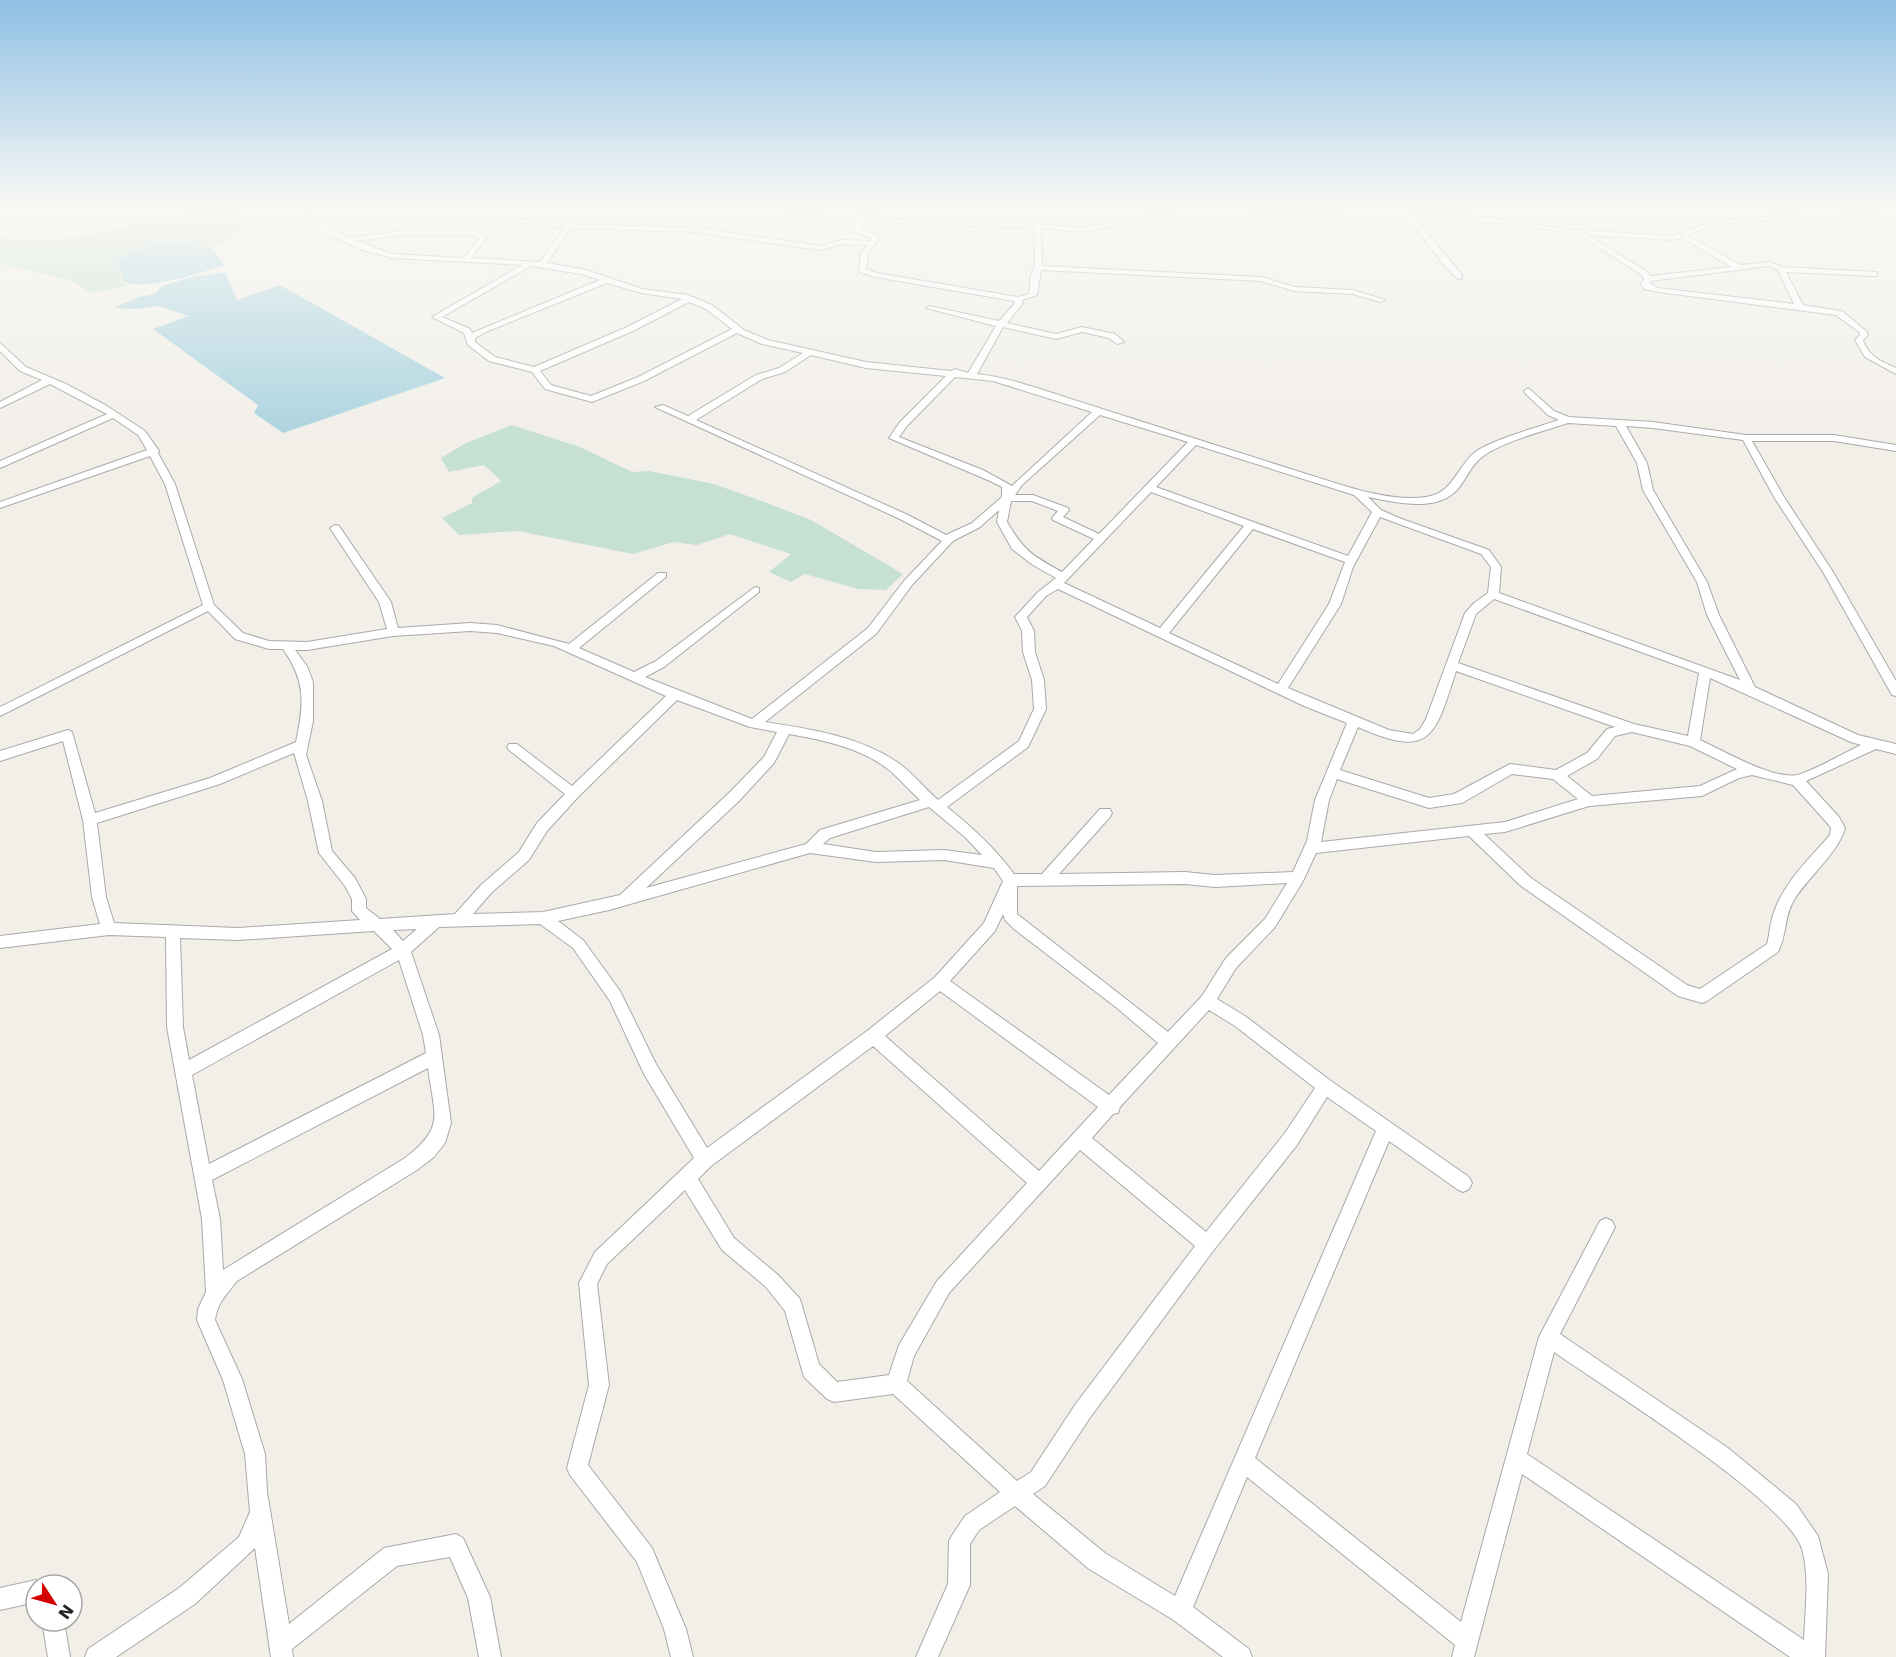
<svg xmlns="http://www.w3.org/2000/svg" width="1896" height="1657" viewBox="0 0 1896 1657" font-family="'DejaVu Sans',sans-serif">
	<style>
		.wetland { fill: #c6e0d4 }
		.water { fill: #aad3df }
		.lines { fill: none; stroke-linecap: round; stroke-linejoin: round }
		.street-casing { stroke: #a9a9a9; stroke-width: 2 }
		.street { fill: #fff; fill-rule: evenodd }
	</style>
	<rect width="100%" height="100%" fill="#f2efe9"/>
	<g class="wetland">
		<path d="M219,209H233L250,217L239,232L212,249L168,243L124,254L116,262L122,275L121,280L129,286L90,293L70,280L0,264V237C74,250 147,215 219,209Z"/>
		<polygon points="512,425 580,447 632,472 649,471 714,484 764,502 811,520 903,574 886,590 858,589 805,574 791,582 769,572 791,554 730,534 697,545 673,542 633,554 518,531 459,535 442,518 472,503 472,498 501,481 484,465 449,472 441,458 466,443"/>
	</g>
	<g class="water">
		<path d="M168,243L212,249L225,265C206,271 136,295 122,279L123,275L117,262C124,250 154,247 168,243Z"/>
		<polygon points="225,272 237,300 280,285 445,378 283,433 254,413 258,405 153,329 189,316 158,306 136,309 114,308 138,297 155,294 162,286 192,277"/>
	</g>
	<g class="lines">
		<defs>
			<g id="street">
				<path d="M304,209H310L312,219L349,238L402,231H477L487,237L471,258L540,262L564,228L514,222L519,209H525L520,219L569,224L692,228L699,209H705L699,228L820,246L842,240L870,241L872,238L855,232L854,220L852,218L784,211L781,209L850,214L851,209H857V214L912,220L1037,224L1080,228L1142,217L1205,212L1294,216L1364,213L1453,215L1513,220L1560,229L1672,236L1715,220L1879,209L1876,211L1837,216L1716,224L1687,235L1740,265L1770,262L1782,267L1877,272V276H1874L1786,272L1803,305L1842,311L1866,331L1868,335L1863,340C1868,356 1882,362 1896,368V374L1865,357L1855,340L1860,335L1859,332L1836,315L1658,292L1644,289L1641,283L1644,279L1642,275L1578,234L1513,224L1415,218L1462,275V279H1459C1444,271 1423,233 1406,218L1364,217L1294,220L1205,216L1142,221L1080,232L1041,228L1042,266L1262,277L1295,287L1353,290L1385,300L1381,302L1353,294L1294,291L1261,281L1041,270L1037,295L1022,300L1023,303L1007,323L1056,334L1082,327L1115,334L1124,342L1117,344L1109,338L1082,332L1056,339L1003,327L977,374C1015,378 1053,394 1090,405C1158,427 1228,449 1297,471C1334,482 1387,503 1426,497C1453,493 1456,469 1474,453C1490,440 1538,427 1559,420L1548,415L1525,393L1524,391L1528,388L1554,411L1569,417L1653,422L1746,435H1834L1896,445V451L1834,441H1752L1784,497L1833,572L1896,681V696L1892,695L1823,572L1774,497L1743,440L1653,428L1626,426L1647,463L1653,490L1707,582L1719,615L1755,687L1858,735L1896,744V754L1876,749L1806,781L1839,817L1845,828C1839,852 1808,877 1794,900C1784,916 1787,935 1778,952L1707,1001L1702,1003L1678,996L1521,886L1469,836L1316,853L1303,881L1275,927L1236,968L1217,999L1245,1016L1331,1081L1469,1177L1472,1183L1469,1189L1463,1192L1457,1189L1389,1141L1255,1458L1461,1622L1539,1337L1600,1221L1606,1218L1612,1221L1615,1227L1560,1334L1728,1448L1796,1504L1818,1536L1828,1574L1825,1657H1790L1522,1474L1474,1657H1452L1455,1645L1247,1477L1193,1607L1249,1649L1252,1657H1223L1172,1619L1089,1569L1015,1506L979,1530L970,1544V1585L938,1657H916L948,1584L949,1541L953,1534L965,1516L1000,1492L893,1394L834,1402L827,1399L804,1377L785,1311L766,1287L722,1250L685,1190L607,1264L597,1284L609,1385L588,1465L652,1548L686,1629L693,1657H671L664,1629L637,1562L570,1475L567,1468L589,1385L579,1283L595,1252L694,1158L644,1074L610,1001L573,948L540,924L439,927L411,952L439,1035L451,1123L445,1143L434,1157L417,1170L237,1281C227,1294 217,1303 215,1320L242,1379L265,1454L267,1492L289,1624L384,1548L456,1534L463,1538L490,1597L501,1657H479L468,1598L450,1557L397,1566L292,1649L293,1657H271L255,1548L195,1604L116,1657H85L88,1649L179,1588L239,1537L250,1512L245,1454L223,1380L197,1320L198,1309L206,1292L202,1219L167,1027L166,937L109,935L0,948V936L100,924L92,897L83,820L63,741L0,761V751L68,730L72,732L95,813L210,778L296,742C304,704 306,681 283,649H269L235,639L208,611L0,716V707L203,605L165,484L150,456L0,508V502L147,450L138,435L113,418L0,468V461L107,414L50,384L0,408V402L42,380L20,371L0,351V343L26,367L66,384L107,406L145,431L159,451L158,453L175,484L214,605L243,633L269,641L307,642L387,629L379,602L330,528L335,525L339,526L391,602L398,628L470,623L497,625L569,644L658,573H666V577L579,648L634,672L656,661L755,587L759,588V592L664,667L645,677L752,719L868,628L904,581L942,541L900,519L655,407L663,405L688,416L756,375L779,368L803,353L762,344L737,333L644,381L592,402L545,389L532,372L489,361L468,345L464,333L432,317L522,265L393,258L365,251L320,231L307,221ZM861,219L912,224L1034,228L1035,264L1031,275L1029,294L1018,297L877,273L866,269L869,253L880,237L862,229ZM571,228L695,232L820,250L842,244L867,245L861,253L859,272L875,277L1014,301L1015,303L999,321L930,306L926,308L996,326L968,373L955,369L951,371L866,362L768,340L744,330L712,305L688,295L642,289L586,270L547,263ZM402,235H475L479,238L464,258L393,254L356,241ZM1587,235L1673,240L1681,237L1731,267L1650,276L1648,272ZM531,266L581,274L600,280L472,333L470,329L442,317ZM1769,266L1778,270L1794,304L1658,288L1649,283L1650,281ZM607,283L641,293L682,299L627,327L534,367L495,357L475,342V338L488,331ZM689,302L706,309L732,329L638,377L591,396L551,385L540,371L633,331ZM811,355L866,368L946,376L900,422L889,438L990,481L1002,487V497L972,523L946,535L908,515L696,420L762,379L785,372ZM955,377L993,381L1092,412L1012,486L983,470L899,437L907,426ZM1100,415L1188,442L1099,534L1063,517L1069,510L1068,508L1033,495H1015L1022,485ZM1568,423L1616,426L1637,463L1643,490L1697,582L1707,615L1740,680L1499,593L1501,567L1489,550L1399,518L1381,510L1368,497C1395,502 1435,513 1457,490C1466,480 1471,465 1482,457C1501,442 1544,431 1568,423ZM1196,445L1354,495L1372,512L1348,556L1156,487ZM1151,492L1244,526L1160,628L1064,583ZM1011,501H1032L1058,511L1052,518L1053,520L1094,539L1062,572C1033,556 1024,551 1007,522ZM999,510L997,522L1012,549L1033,565L1056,578L1038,592L1015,617L1022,631L1023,652L1032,680L1034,709L1019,741L938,800C924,788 912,772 897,762C858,736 811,729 765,722L876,634L912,585L953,541L980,527ZM1380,517L1481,554L1491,567L1488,593L1474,603L1465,613L1426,719L1420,729L1413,734L1389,730L1288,688L1341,604L1353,567ZM1253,529L1345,562L1329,604L1278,684L1169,633ZM1058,589L1304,706L1347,723L1315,800L1307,841L1293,872L1215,875L1185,872L1059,874L1110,817L1112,813L1110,809H1100L1042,874H1014C995,848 972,827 947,807L1028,747L1046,709L1044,680L1035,652L1034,631L1027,617L1046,596ZM1494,599L1699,673L1688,736L1634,724L1458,663L1476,614ZM470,631L497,633L554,646L666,696L572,786L517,744H509L507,747L509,750L565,794L537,823L519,852L481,885L455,914L380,919L366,908V899L355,878L332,851L322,801L306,755L313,721V682L307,666L295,650H307L393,636ZM1456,671L1615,727L1607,729L1587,753L1556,770L1510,764L1454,794L1429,798L1340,770L1358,727C1430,759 1435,738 1456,671ZM1710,678L1851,742L1861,745C1844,753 1813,771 1797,775C1773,780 1722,750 1700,740ZM677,700L750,727L777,732L764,757L729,793L620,895L543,912L473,914L491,893L529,860L547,831L578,797ZM1632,732L1690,746L1737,769L1700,786L1592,796L1567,776L1597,759L1615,736ZM789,734C823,740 862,748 889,770C900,779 909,790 920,800L820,830L806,844L646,888L739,801L774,763ZM294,753L308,801L319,853L345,886L352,899V911L360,920L238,928L114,923L106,897L97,823L220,784ZM1512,774L1553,779L1578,799L1505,822L1321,842L1329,800L1337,779L1429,808L1462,803ZM1752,775L1793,785L1829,825L1831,828L1830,835C1810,858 1784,882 1774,912C1770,922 1770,933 1767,944L1700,989L1687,985L1531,878L1484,834L1505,832L1589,806L1702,796L1739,778ZM929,807L965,837L982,855L944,850L876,852L823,844L830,838ZM810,853L876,862L944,860L994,868L1003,881L984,923L935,977L867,1031L707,1148L656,1064L620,991L583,940L558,921L609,910ZM1287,883L1265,919L1226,958L1202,996L1168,1032L1017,914V886L1185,884L1215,887ZM1003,914L1005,920L1014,929L1117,1008L1158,1043L1109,1095L950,981L995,931ZM417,929L403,941L393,930ZM374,931L392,949L189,1060L183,1027L180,938L238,940ZM399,960L423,1035L426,1053L209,1164L192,1075ZM940,991L1098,1107L1039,1171L885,1036ZM1209,1010L1235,1026L1315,1088L1285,1133L1206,1232L1092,1138L1113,1114L1118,1113L1120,1107ZM873,1046L1027,1183L937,1281L899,1345L889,1375L837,1382L819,1364L800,1299L778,1275L734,1238L698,1179L711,1166ZM428,1068C434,1115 446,1127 405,1158L223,1270L220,1219L212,1180ZM1327,1097L1376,1131L1175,1596L1105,1553L1033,1494L1045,1486L1089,1419L1213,1251L1297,1145ZM1080,1150L1195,1246L1075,1405L1031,1472L1017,1481L907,1381L914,1356L949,1293ZM1554,1352C1602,1386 1787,1500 1802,1549C1810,1578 1805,1611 1804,1640L1527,1454Z"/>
				<polygon points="36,1580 44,1585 36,1585 36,1602 0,1610 0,1588"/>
				<polygon points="42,1621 64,1621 70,1657 48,1657"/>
			</g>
		</defs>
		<use href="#street" class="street-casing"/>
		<use href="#street" class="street"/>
	</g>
	<linearGradient id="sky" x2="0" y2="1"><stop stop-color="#8fc0e4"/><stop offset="0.47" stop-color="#f9f8f5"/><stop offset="1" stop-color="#f9f8f5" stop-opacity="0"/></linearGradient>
	<rect width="1896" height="441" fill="url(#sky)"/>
	<g transform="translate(54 1603) rotate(126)"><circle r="28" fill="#ffffff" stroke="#a7a7a7" stroke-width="1.5"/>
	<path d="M0-4.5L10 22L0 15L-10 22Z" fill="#d40000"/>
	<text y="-9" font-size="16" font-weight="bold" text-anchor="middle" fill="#222222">N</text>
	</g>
</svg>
